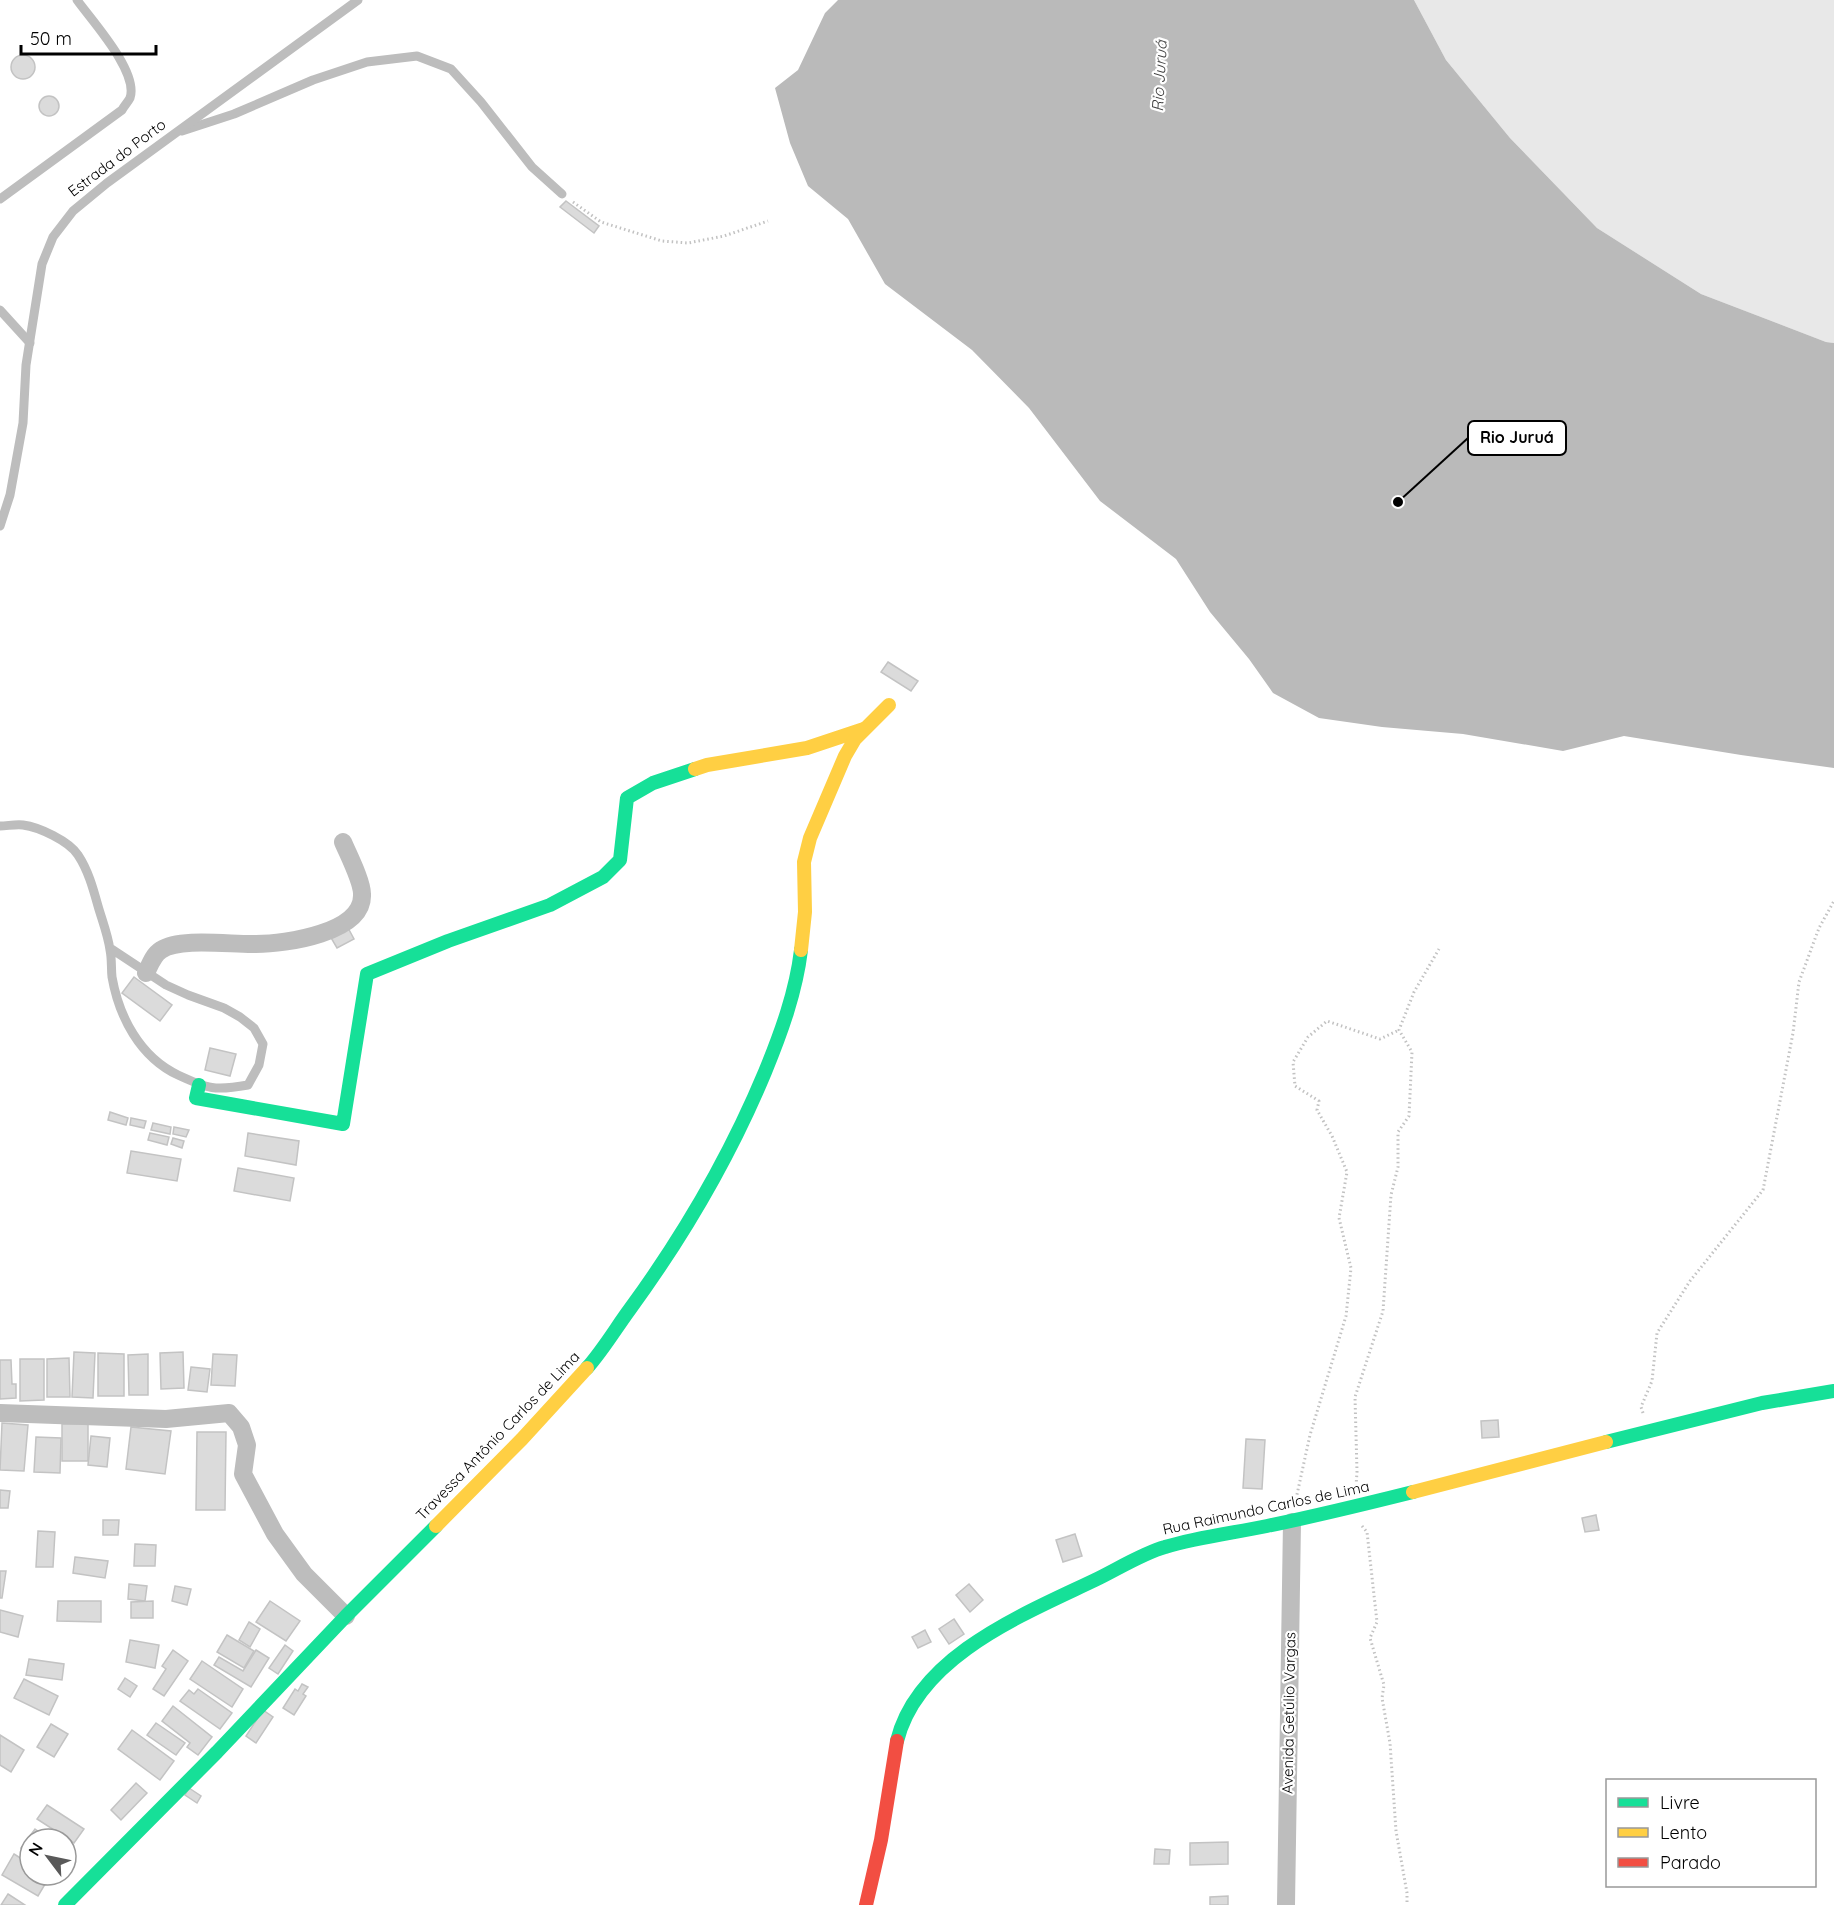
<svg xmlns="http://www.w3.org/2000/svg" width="1834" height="1905" viewBox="0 0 1834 1905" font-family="Quicksand,sans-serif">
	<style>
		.green { fill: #e8e8e8 }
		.water { fill: #bababa }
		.building { fill: #dbdbdb; stroke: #c3c3c3; stroke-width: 1.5 }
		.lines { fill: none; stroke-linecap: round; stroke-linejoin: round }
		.path { stroke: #c2c2c2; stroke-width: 3; stroke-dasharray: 1.5 3; stroke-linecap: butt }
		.lane { stroke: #bdbdbd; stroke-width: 9 }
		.street { stroke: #bdbdbd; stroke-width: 18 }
		.fast { stroke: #16e098; stroke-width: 14 }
		.slow { stroke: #ffcf43; stroke-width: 14 }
		.jam { stroke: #f24e42; stroke-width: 14 }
		.labels { text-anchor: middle; stroke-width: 4.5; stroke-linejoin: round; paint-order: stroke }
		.street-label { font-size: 15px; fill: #000; stroke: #fff }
		.water-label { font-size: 16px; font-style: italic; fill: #3d3d3d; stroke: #fff }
		.leader { fill: none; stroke: #000; stroke-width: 2 }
		.callout-dot { fill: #000; stroke: #fff; stroke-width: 2 }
		.callout { fill: #fff; stroke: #000; stroke-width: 2 }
		.callout-label { font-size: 16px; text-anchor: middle; font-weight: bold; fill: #000 }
	</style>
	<rect width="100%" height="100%" fill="#fff"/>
	<polygon class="green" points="1414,0 1834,0 1834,343 1826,342 1701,294 1597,228 1510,138 1446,60"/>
	<polygon class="water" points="838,0 1414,0 1446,60 1510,138 1597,228 1701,294 1826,342 1834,343 1834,768 1741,755 1624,736 1563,751 1463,734 1382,727 1319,718 1273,693 1249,659 1210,612 1176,559 1100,501 1029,408 972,350 885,284 848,219 808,186 790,143 775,88 798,70 825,13"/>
	<g class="building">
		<circle cx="23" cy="67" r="12"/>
		<circle cx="49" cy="106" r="10"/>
		<polygon points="566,201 599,226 594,233 560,207"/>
		<polygon points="888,662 918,681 911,691 881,672"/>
		<polygon points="347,926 354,939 337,948 330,936"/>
		<polygon points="134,977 172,1005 160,1021 122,993"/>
		<polygon points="210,1048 236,1054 230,1076 205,1070"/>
		<polygon points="110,1112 128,1118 126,1125 108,1120"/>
		<polygon points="131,1118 146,1121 144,1128 130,1125"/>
		<polygon points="153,1123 171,1127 170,1134 151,1130"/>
		<polygon points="174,1127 189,1130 186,1137 173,1134"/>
		<polygon points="150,1133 169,1137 167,1145 148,1140"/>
		<polygon points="248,1133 299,1141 296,1165 245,1156"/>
		<polygon points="173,1138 184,1141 182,1148 171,1144"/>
		<polygon points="131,1151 181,1159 177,1181 127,1173"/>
		<polygon points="238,1168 294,1178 290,1201 234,1191"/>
		<polygon points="74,1352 95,1353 93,1398 72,1397"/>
		<polygon points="183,1352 184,1388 161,1389 160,1353"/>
		<polygon points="98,1353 124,1354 124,1396 98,1396"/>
		<polygon points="148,1354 148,1395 129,1395 128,1355"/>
		<polygon points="213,1354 237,1355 235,1386 211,1385"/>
		<polygon points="69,1358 70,1397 47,1397 47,1359"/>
		<polygon points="20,1359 44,1359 44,1400 20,1401"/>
		<polygon points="0,1360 11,1360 12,1384 16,1384 16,1398 0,1399"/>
		<polygon points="191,1367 210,1369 207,1392 188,1390"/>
		<polygon points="1498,1420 1499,1437 1482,1438 1481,1421"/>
		<polygon points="2,1423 28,1425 24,1471 0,1470"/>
		<rect x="62" y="1424" width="26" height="37"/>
		<polygon points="131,1427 171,1431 165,1474 126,1469"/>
		<polygon points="197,1432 226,1432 225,1510 196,1510"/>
		<polygon points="91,1436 110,1438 107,1467 88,1465"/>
		<polygon points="36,1437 61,1438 60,1473 34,1472"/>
		<polygon points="1246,1439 1265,1440 1262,1489 1243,1488"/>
		<polygon points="0,1490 10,1491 8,1508 0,1508"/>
		<polygon points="1596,1515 1599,1530 1585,1532 1582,1518"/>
		<polygon points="103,1520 119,1520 118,1535 103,1535"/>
		<polygon points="38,1531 55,1532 53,1567 36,1567"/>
		<polygon points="1075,1534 1082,1556 1063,1562 1056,1540"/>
		<polygon points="135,1544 156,1545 155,1566 134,1566"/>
		<polygon points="75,1557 108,1561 105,1578 73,1573"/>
		<polygon points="0,1571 6,1571 2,1598 0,1598"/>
		<polygon points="129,1584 147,1586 145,1601 128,1599"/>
		<polygon points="969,1584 983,1600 970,1612 956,1595"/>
		<polygon points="175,1586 191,1589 187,1605 172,1601"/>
		<polygon points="58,1601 101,1601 101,1622 57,1621"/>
		<polygon points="153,1601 153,1618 131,1618 131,1602"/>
		<polygon points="270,1601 300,1621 286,1641 256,1622"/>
		<polygon points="0,1610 23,1616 18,1637 0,1632"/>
		<polygon points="954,1619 964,1634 949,1644 939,1629"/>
		<polygon points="249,1622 260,1629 250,1647 239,1640"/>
		<polygon points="925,1630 931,1642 918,1648 912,1637"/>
		<polygon points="227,1635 254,1651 244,1668 217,1652"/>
		<polygon points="130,1640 159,1645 155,1668 126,1662"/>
		<polygon points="285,1645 293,1651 278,1674 269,1668"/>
		<polygon points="173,1650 188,1661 164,1696 153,1689 166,1669 162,1666"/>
		<polygon points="256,1650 269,1658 251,1687 214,1665 219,1657 243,1671"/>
		<polygon points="29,1659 64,1664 62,1680 26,1675"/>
		<polygon points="202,1661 243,1689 232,1707 190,1679"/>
		<polygon points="125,1678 137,1686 130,1697 118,1689"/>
		<polygon points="24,1679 58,1696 49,1715 14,1698"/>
		<polygon points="302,1684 308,1687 303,1694 306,1696 294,1715 283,1708 295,1689 298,1691"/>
		<polygon points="198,1689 232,1713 220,1729 180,1701 189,1690 194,1694"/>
		<polygon points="173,1706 212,1737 198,1755 187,1747 190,1743 162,1721"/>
		<polygon points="263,1710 273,1717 256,1743 246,1736"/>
		<polygon points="156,1723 185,1743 176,1755 147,1735"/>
		<polygon points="51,1724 68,1734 54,1757 37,1747"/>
		<polygon points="132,1730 174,1761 160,1780 118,1749"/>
		<polygon points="0,1735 24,1750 11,1772 0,1765"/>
		<polygon points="136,1783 147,1793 121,1820 111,1810"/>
		<polygon points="189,1788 201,1796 197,1803 185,1795"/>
		<polygon points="47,1805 84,1829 74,1843 37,1819"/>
		<polygon points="35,1829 49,1839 30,1839 30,1854 21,1848"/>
		<polygon points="1228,1842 1228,1864 1190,1865 1190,1843"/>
		<polygon points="1155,1849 1170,1850 1169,1864 1154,1864"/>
		<polygon points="14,1854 30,1864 30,1875 50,1876 38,1896 2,1875"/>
		<polygon points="8,1894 25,1905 1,1905"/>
		<polygon points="1228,1896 1228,1905 1210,1905 1210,1897"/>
	</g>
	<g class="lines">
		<g class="path">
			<polyline points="573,202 601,222 662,241 688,243 724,236 768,221"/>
			<polyline points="1643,1413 1641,1407 1652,1381 1657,1333 1690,1281 1763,1190 1793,1033 1799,982 1819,928 1834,901"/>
			<polyline points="1356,1486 1357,1472 1355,1397 1383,1311 1391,1195 1398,1167 1398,1132 1409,1116 1412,1052 1399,1030 1414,992 1439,949"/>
			<polyline points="1296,1499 1310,1435 1346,1316 1351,1268 1339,1218 1347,1172 1332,1136 1317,1110 1319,1101 1295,1086 1293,1062 1308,1037 1327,1021 1380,1039 1399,1030"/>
			<polyline points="1362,1526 1367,1532 1377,1622 1370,1638 1384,1685 1382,1698 1390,1743 1396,1831 1407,1893 1407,1905"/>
		</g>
		<g class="lane">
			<polyline points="182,131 234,114 313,80 367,62 417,56 451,69 481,102 532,167 562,194"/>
			<path d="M0,199L122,110C124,106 128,102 130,98C139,72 92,21 77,0"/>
			<polyline points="0,310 30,343"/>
			<polyline points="0,526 10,495 23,423 26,365 42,264 53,237 73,211 107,183 358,0"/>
			<path d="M0,826C7,826 16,824 23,825C39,827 69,841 78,855C88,870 93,888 98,906C102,920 108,935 110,950C112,959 111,968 112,977C119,1017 140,1057 178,1075C208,1089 215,1091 248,1085L259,1065L263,1044L254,1028L240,1017L224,1008L188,995L166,985L110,948"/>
		</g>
		<g class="street">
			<path d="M146,973C150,965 153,955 161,950C180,937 233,945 256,944C285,944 364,933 362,894C362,881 348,854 343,842"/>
			<polyline points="0,1413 166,1419 229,1413 241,1427 247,1445 243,1474 275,1534 304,1574 346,1616"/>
			<polyline points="1286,1905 1292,1522"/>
		</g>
		<g class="fast">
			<polyline points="199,1085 196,1098 343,1124 367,974 448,941 550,905 603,877 620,860 627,798 653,783 695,769"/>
			<path d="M587,1368C603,1350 616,1328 630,1309C684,1235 730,1156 765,1072C781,1033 796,992 801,950"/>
			<polyline points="1606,1442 1762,1403 1834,1391"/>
			<path d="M897,1741C918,1656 1024,1614 1095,1580C1116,1570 1143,1553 1165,1547C1198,1537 1233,1533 1267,1526C1316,1516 1365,1504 1413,1492"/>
			<polyline points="65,1905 217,1752 346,1616 436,1526"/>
		</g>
		<g class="slow">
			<polyline points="695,769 707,765 807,748 864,729"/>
			<polyline points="801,950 805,912 804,862 810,838 845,756 855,739 889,705"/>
			<polyline points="1413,1492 1606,1442"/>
			<polyline points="436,1526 522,1439 587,1368"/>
		</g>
		<polyline class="jam" points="866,1905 881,1840 897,1741"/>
	</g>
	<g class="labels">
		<g class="street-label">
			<text transform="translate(117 158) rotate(-37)" y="5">Estrada do Porto</text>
			<text transform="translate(498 1436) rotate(-46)" y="5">Travessa Antônio Carlos de Lima</text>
			<text transform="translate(1266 1508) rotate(-12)" y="5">Rua Raimundo Carlos de Lima</text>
			<text transform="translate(1289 1713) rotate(-89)" y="5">Avenida Getúlio Vargas</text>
		</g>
		<g class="water-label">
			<text transform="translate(1159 76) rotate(-87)" y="6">Rio Juruá</text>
		</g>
	</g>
	<path class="leader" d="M1398 502L1468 438"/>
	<circle class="callout-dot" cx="1398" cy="502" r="6"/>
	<rect class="callout" x="1468" y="421" width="98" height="34" rx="6"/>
	<g class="callout-label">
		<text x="1517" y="443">Rio Juruá</text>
	</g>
	<rect x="1606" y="1779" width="210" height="108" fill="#ffffff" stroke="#999999" stroke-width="1.5"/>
	<rect x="1618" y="1798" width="30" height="9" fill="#16e098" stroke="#999999" stroke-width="1.5"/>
	<text x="1660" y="1809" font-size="18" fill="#000000">Livre</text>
	<rect x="1618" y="1828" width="30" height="9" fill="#ffcf43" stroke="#999999" stroke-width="1.5"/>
	<text x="1660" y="1839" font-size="18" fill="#000000">Lento</text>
	<rect x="1618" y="1858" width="30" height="9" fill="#f24e42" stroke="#999999" stroke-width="1.5"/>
	<text x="1660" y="1869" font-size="18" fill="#000000">Parado</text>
	<g transform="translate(48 1857) rotate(302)"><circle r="28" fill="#ffffff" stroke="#999999" stroke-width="1.5"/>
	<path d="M0-4.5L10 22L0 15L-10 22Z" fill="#595959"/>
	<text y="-9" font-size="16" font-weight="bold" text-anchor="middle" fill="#000000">N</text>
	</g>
	<path d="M21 45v9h135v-9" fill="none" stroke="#000000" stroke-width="3"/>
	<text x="30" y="45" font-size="18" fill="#000000" stroke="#ffffff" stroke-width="4.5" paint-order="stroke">50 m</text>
</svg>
